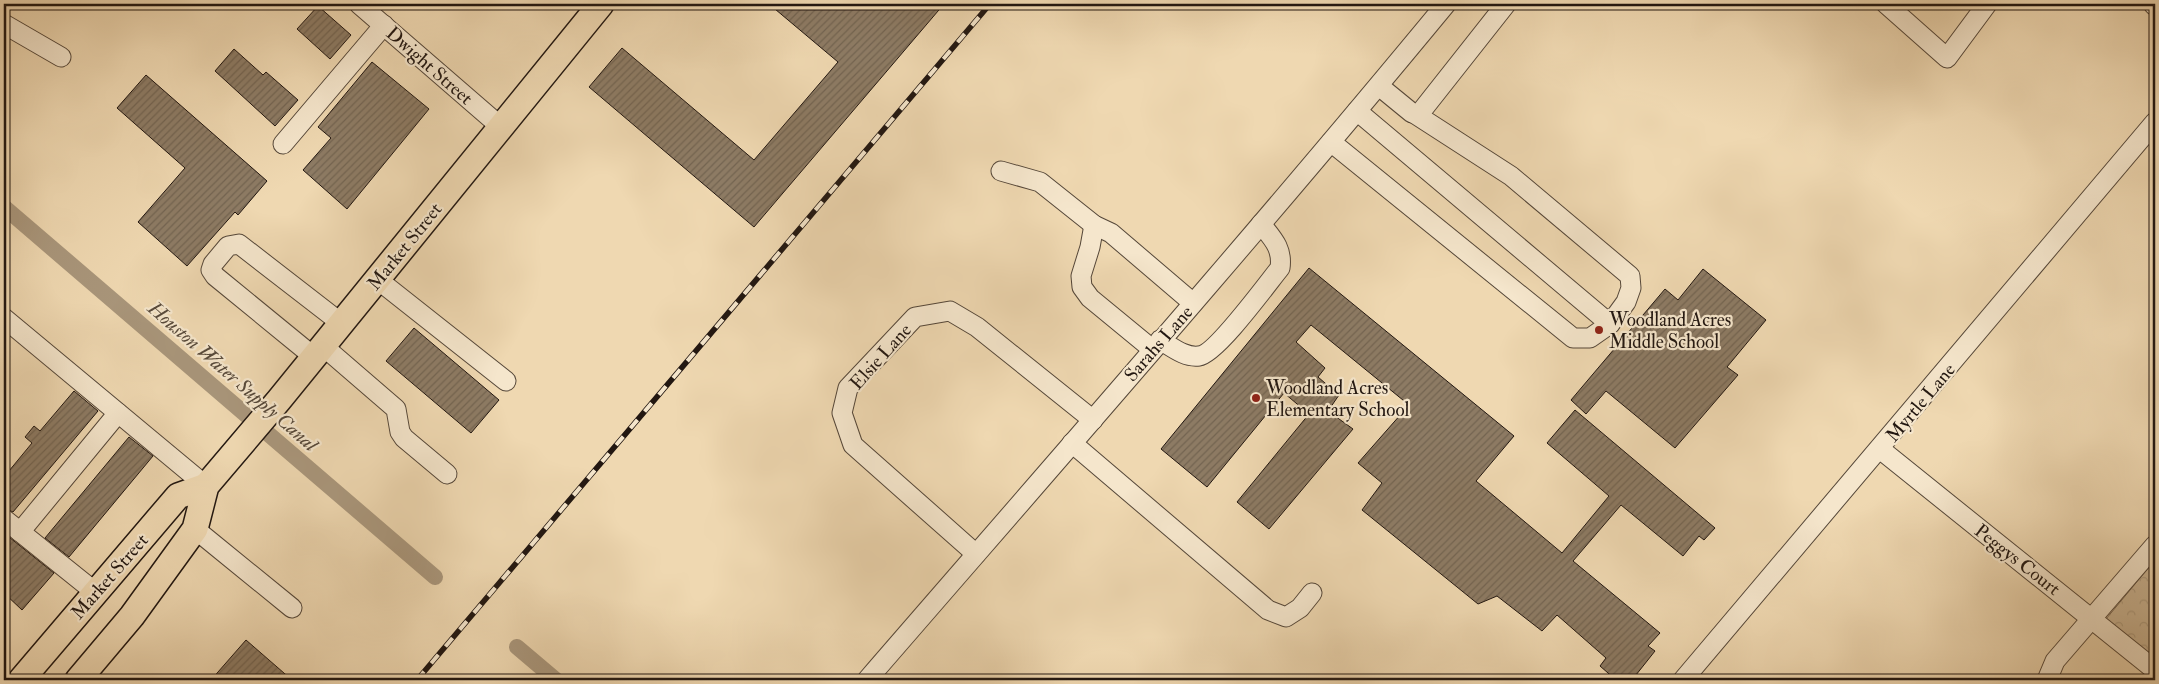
<svg xmlns="http://www.w3.org/2000/svg" width="2159" height="684" viewBox="0 0 2159 684" font-family="'IM FELL Double Pica',serif">
	<style>
		.park { fill: url(#park-crowns); stroke: #776754 }
		.lines { fill: none; stroke-linecap: round; stroke-linejoin: round }
		.canal { stroke: #a9967b; stroke-width: 16 }
		.building { fill: url(#building-hatch); stroke: #221711 }
		.minor-casing { stroke: #554739; stroke-width: 21 }
		.major-casing { stroke: #221711; stroke-width: 28 }
		.minor { stroke: #f5e6cc; stroke-width: 19 }
		.major { stroke: #efd8b1; stroke-width: 25 }
		.rail-casing { stroke: #221711; stroke-width: 5.5 }
		.rail { stroke: #f5e6cc; stroke-width: 4; stroke-dasharray: 11; stroke-linecap: butt }
		.poi-dot { fill: #8f2418; stroke: #f5e6cc; stroke-width: 2 }
		.labels { text-anchor: middle; stroke-width: 4.5; stroke-linejoin: round; paint-order: stroke }
		.street-label { font-size: 19px; fill: #221711; stroke: #f5e6cc }
		.poi-label { font-size: 19px; fill: #221711; stroke: #f5e6cc; text-anchor: start }
		.water-label { font-size: 20px; font-style: italic; fill: #584a3b; stroke: #f5e6cc }
	</style>
	<defs>
		<pattern id="park-crowns" width="20" height="18" patternUnits="userSpaceOnUse" patternTransform="scale(1.25)"><rect width="20" height="18" fill="#ccb796"/><path d="M2 6a3 3 0 1 1 6 0M12 15a3 3 0 1 1 6 0" fill="none" stroke="#af9d80"/></pattern>
		<pattern id="building-hatch" width="6" height="6" patternUnits="userSpaceOnUse" patternTransform="scale(1.25)"><rect width="6" height="6" fill="#8d7b64"/><path d="M-1 1l2-2M0 6l6-6M5 7l2-2" fill="none" stroke="#736451"/></pattern>
	</defs>
	<rect width="100%" height="100%" fill="#efd8b1"/>
	<filter id="stains"><feTurbulence type="fractalNoise" baseFrequency=".004" numOctaves="4"/><feColorMatrix values="0 0 0 0 .2 0 0 0 0 .09 0 0 0 0 .02 0 0 0 .5 -.17"/></filter>
	<radialGradient id="worn" r=".72"><stop offset=".6" stop-color="#630" stop-opacity="0"/><stop offset="1" stop-color="#630" stop-opacity=".3"/></radialGradient>
	<polygon class="park" points="2155,560 2155,659 2106,619"/>
	<g class="lines">
		<g class="canal">
			<polyline points="4,207 435,577"/>
			<polyline points="517,647 556,680"/>
		</g>
	</g>
	<g class="building">
		<polygon points="769,4 944,4 754,227 589,87 622,48 754,160 838,62"/>
		<polygon points="318,6 351,35 330,59 297,29"/>
		<polygon points="234,49 263,75 266,72 298,100 275,126 215,71"/>
		<polygon points="372,62 429,109 347,209 303,170 331,138 318,127"/>
		<polygon points="146,75 267,181 238,215 235,212 187,266 138,222 185,168 117,108"/>
		<polygon points="1309,268 1514,436 1476,481 1562,553 1609,496 1547,443 1575,410 1715,528 1704,540 1699,536 1683,556 1621,505 1573,561 1660,633 1648,646 1655,651 1632,680 1616,680 1600,666 1606,658 1557,615 1542,631 1497,596 1478,604 1362,510 1382,483 1358,463 1409,405 1311,325 1296,342 1325,368 1318,377 1339,395 1328,411 1353,429 1269,529 1237,502 1309,414 1284,393 1207,487 1161,449"/>
		<polygon points="1703,269 1766,320 1727,367 1738,375 1675,448 1606,391 1586,414 1571,400 1665,289 1678,300"/>
		<polygon points="414,328 499,400 471,433 386,361"/>
		<polygon points="74,391 98,411 13,512 4,508 4,477 32,443 25,437 34,426 40,431"/>
		<polygon points="129,437 153,456 69,557 45,538"/>
		<polygon points="4,533 54,573 22,610 4,593"/>
		<polygon points="246,640 292,680 211,680"/>
	</g>
	<g class="lines">
		<defs>
			<g id="minor">
				<polyline points="359,4 501,127"/>
				<polyline points="1886,4 1947,58 1987,4"/>
				<polyline points="2153,4 2155,6"/>
				<polyline points="4,24 61,57"/>
				<polyline points="1379,86 1412,113 1420,113 1506,4"/>
				<polyline points="1357,111 1610,324"/>
				<polyline points="1331,142 1573,338 1590,338 1610,324 1626,302 1631,288 1630,276 1511,176 1415,114"/>
				<polyline points="283,144 384,25"/>
				<polyline points="1001,171 1040,182 1094,225 1111,233 1193,303"/>
				<polyline points="1094,225 1090,247 1081,276 1082,287 1090,298 1152,349"/>
				<polyline points="377,279 506,381"/>
				<polyline points="4,318 206,486"/>
				<path d="M1160,340C1172,347 1185,358 1199,356C1216,354 1267,284 1280,268C1283,248 1272,238 1261,224"/>
				<polyline points="323,346 396,409 400,432 404,438 447,474"/>
				<polyline points="314,357 215,276 211,270 213,264 228,246 239,244 341,323"/>
				<polyline points="1072,443 1268,610 1286,617 1300,608 1312,593"/>
				<polyline points="1880,449 2155,670"/>
				<polyline points="4,519 95,592"/>
				<polyline points="195,529 292,608"/>
				<polyline points="20,532 118,413"/>
				<polyline points="976,554 853,445 842,413 848,388 915,317 950,311 977,327 1093,420"/>
				<path d="M867,680C1061,456 1257,233 1446,4"/>
				<polyline points="1683,680 2155,122"/>
				<polyline points="2047,680 2055,661 2155,545"/>
			</g>
			<g id="major">
				<polyline points="21,680 178,496 206,486"/>
				<polyline points="78,680 132,616 195,529 206,486 279,400 601,4"/>
			</g>
		</defs>
		<use href="#minor" class="minor-casing"/>
		<use href="#major" class="major-casing"/>
		<use href="#minor" class="minor"/>
		<use href="#major" class="major"/>
		<defs>
			<polyline id="rail" points="417,680 990,4"/>
		</defs>
		<use href="#rail" class="rail-casing"/>
		<use href="#rail" class="rail"/>
	</g>
	<g class="poi-dot">
		<circle cx="1599" cy="330" r="5"/>
		<circle cx="1256" cy="398" r="5"/>
	</g>
	<g class="labels">
		<g class="street-label">
			<text transform="translate(430 65) rotate(41)" y="7">Dwight Street</text>
			<text transform="translate(404 246) rotate(-51)" y="7">Market Street</text>
			<text transform="translate(1158 343) rotate(-49)" y="7">Sarahs Lane</text>
			<text transform="translate(880 356) rotate(-48)" y="7">Elsie Lane</text>
			<text transform="translate(1920 402) rotate(-50)" y="7">Myrtle Lane</text>
			<text transform="translate(2018 559) rotate(38)" y="7">Peggys Court</text>
			<text transform="translate(109 576) rotate(-49)" y="7">Market Street</text>
		</g>
		<g class="poi-label">
			<text x="1609" y="326">Woodland Acres<tspan x="1609" dy="22">Middle School</tspan></text>
			<text x="1266" y="394">Woodland Acres<tspan x="1266" dy="22">Elementary School</tspan></text>
		</g>
		<g class="water-label">
			<text transform="translate(233 376) rotate(41)" y="7">Houston Water Supply Canal</text>
		</g>
	</g>
	<rect width="2159" height="684" fill="none" stroke="#efd8b1" stroke-width="20"/>
	<rect x="5" y="5" width="2149" height="674" fill="none" stroke="#221711" stroke-width="2.5"/>
	<rect x="10" y="10" width="2139" height="664" fill="none" stroke="#221711"/>
	<rect width="100%" height="100%" filter="url(#stains)"/>
	<rect width="100%" height="100%" fill="url(#worn)"/>
</svg>
